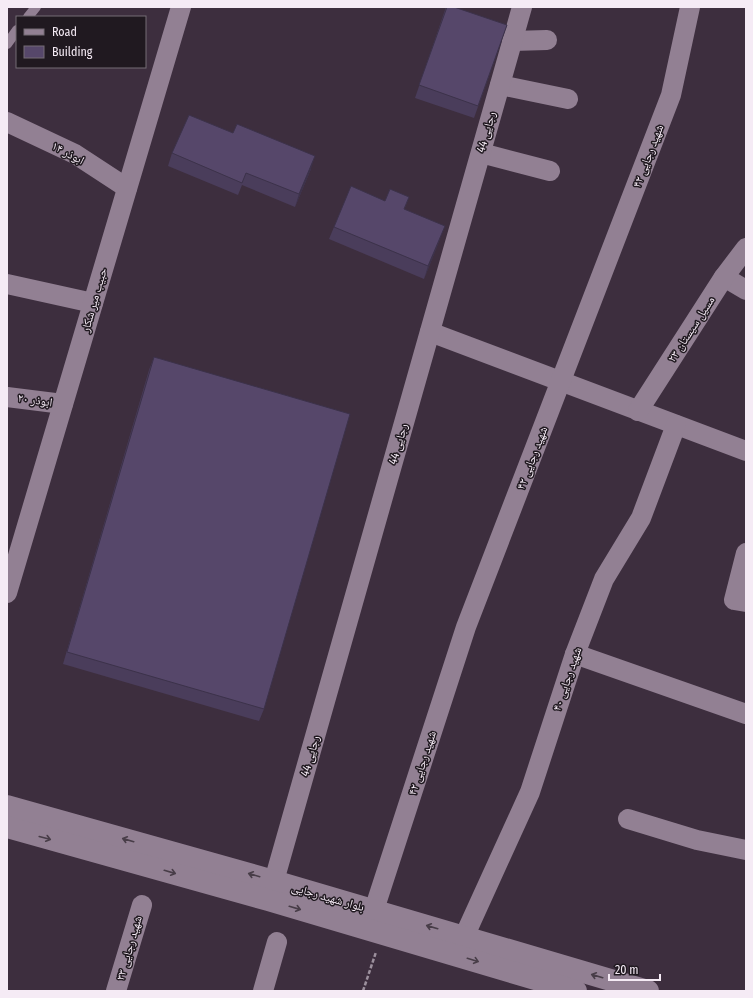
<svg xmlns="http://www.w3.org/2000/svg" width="753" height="998" viewBox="0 0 753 998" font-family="'Fira Sans Condensed','Noto Naskh Arabic',sans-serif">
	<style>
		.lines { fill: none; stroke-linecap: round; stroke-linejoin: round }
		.path { stroke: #9c909d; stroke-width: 2.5; stroke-dasharray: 4 2; stroke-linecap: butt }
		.service { stroke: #928093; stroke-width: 10 }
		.minor { stroke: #928093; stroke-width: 20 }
		.secondary { stroke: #928093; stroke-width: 22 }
		.wall { fill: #4a3d5b }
		.shaded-wall { fill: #3c324a }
		.building { fill: #56476a; stroke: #3c324a }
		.oneway { stroke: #483d48 }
		.labels { text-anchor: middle; stroke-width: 3; stroke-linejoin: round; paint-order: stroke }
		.street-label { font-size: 12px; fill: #f5ebf5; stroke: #201920 }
	</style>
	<rect width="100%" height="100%" fill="#3d2e3e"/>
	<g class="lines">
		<polyline class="path" points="363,991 376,952"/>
		<g class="service">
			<polyline points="28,17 36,7"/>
			<polyline points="7,44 17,30"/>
		</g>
		<g class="minor">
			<polyline points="512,41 547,40"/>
			<polyline points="500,85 568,99"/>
			<polyline points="7,122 75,154 127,188"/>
			<polyline points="481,153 550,171"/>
			<polyline points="724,277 746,290"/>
			<polyline points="7,284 93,303"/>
			<polyline points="430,332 746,451"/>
			<polyline points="7,397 63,404"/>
			<polyline points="638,411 724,277 746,248"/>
			<polyline points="746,553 734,600 746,602"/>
			<polyline points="7,593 181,7"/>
			<polyline points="575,654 746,714"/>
			<polyline points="628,819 697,840 746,850"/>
			<polyline points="274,881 522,7"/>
			<polyline points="374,910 466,627 671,95 690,7"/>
			<polyline points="464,937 530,792 575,654 604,579 641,518 676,425"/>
			<polyline points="116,991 142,905"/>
			<polyline points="263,991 277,942"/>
		</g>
		<g class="secondary">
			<polyline points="7,806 274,881 648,991"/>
			<polyline points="7,827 268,900 576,991"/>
		</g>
	</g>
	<g class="wall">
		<polygon points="446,7 507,25 474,118 415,98"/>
		<polygon points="172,153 311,169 295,207 242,185 238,195 168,166"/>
		<polygon points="409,197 404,210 440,239 424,279 329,239 334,227 385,201"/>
		<polygon points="154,357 264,709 259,721 63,664 149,370"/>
	</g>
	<g class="shaded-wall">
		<polygon points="315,156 311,169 295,207 299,194"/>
		<polygon points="445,226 440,239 424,279 428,266"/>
	</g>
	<g class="building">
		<polygon points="447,7 454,7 507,25 478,106 419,85"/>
		<polygon points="189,115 233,133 237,124 315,156 299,194 246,173 242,183 172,153"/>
		<polygon points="351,186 385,201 390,189 409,197 404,209 445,226 428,266 334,227"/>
		<polygon points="154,357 350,414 264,709 67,652"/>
	</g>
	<defs><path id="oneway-shaft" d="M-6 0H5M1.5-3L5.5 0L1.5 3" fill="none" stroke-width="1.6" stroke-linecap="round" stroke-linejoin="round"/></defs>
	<g class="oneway">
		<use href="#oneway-shaft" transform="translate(45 838) rotate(15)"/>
		<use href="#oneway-shaft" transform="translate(128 840) rotate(-164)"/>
		<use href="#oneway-shaft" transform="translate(170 872) rotate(16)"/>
		<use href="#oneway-shaft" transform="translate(254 875) rotate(-164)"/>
		<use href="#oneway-shaft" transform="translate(295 908) rotate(16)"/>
		<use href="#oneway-shaft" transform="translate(432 927) rotate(-164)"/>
		<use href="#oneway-shaft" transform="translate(473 960) rotate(17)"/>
		<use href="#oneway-shaft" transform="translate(597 976) rotate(-164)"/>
	</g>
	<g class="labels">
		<g class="street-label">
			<text transform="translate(486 132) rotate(-74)" y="4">رجایی 44</text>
			<text transform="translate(68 153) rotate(28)" y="4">ابوذر ۱۴</text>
			<text transform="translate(648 156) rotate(-69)" y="4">شهید رجایی ۴۲</text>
			<text transform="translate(94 300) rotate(-74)" y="4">حبیب میر شکار</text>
			<text transform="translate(691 329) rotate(-57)" y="4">مسیل سیستان ۲۳</text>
			<text transform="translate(35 400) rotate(8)" y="4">ابوذر ۲۰</text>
			<text transform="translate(398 444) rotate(-74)" y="4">رجایی 44</text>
			<text transform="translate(532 458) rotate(-69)" y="4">شهید رجایی ۴۲</text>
			<text transform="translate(567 679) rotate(-71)" y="4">شهید رجایی ۴۰</text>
			<text transform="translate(310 756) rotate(-74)" y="4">رجایی 44</text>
			<text transform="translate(422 763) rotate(-72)" y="4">شهید رجایی ۴۲</text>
			<text transform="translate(328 897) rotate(16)" y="4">بلوار شهید رجایی</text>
			<text transform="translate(129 948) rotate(-74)" y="4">شهید رجایی ۳۳</text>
		</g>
	</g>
	<rect width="753" height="998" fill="none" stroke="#f5ebf5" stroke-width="16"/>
	<rect x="16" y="16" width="130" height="52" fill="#201920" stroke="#756d75"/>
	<rect x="24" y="29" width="20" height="6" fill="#928093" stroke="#756d75"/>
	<text x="52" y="36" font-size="12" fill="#f5ebf5">Road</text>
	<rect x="24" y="46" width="20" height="12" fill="#56476a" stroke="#756d75"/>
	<text x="52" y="56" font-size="12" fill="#f5ebf5">Building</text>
	<path d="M609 974v6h51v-6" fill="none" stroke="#f5ebf5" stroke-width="2"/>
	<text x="615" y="974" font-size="12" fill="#f5ebf5" stroke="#201920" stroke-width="3" paint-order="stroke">20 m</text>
</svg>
